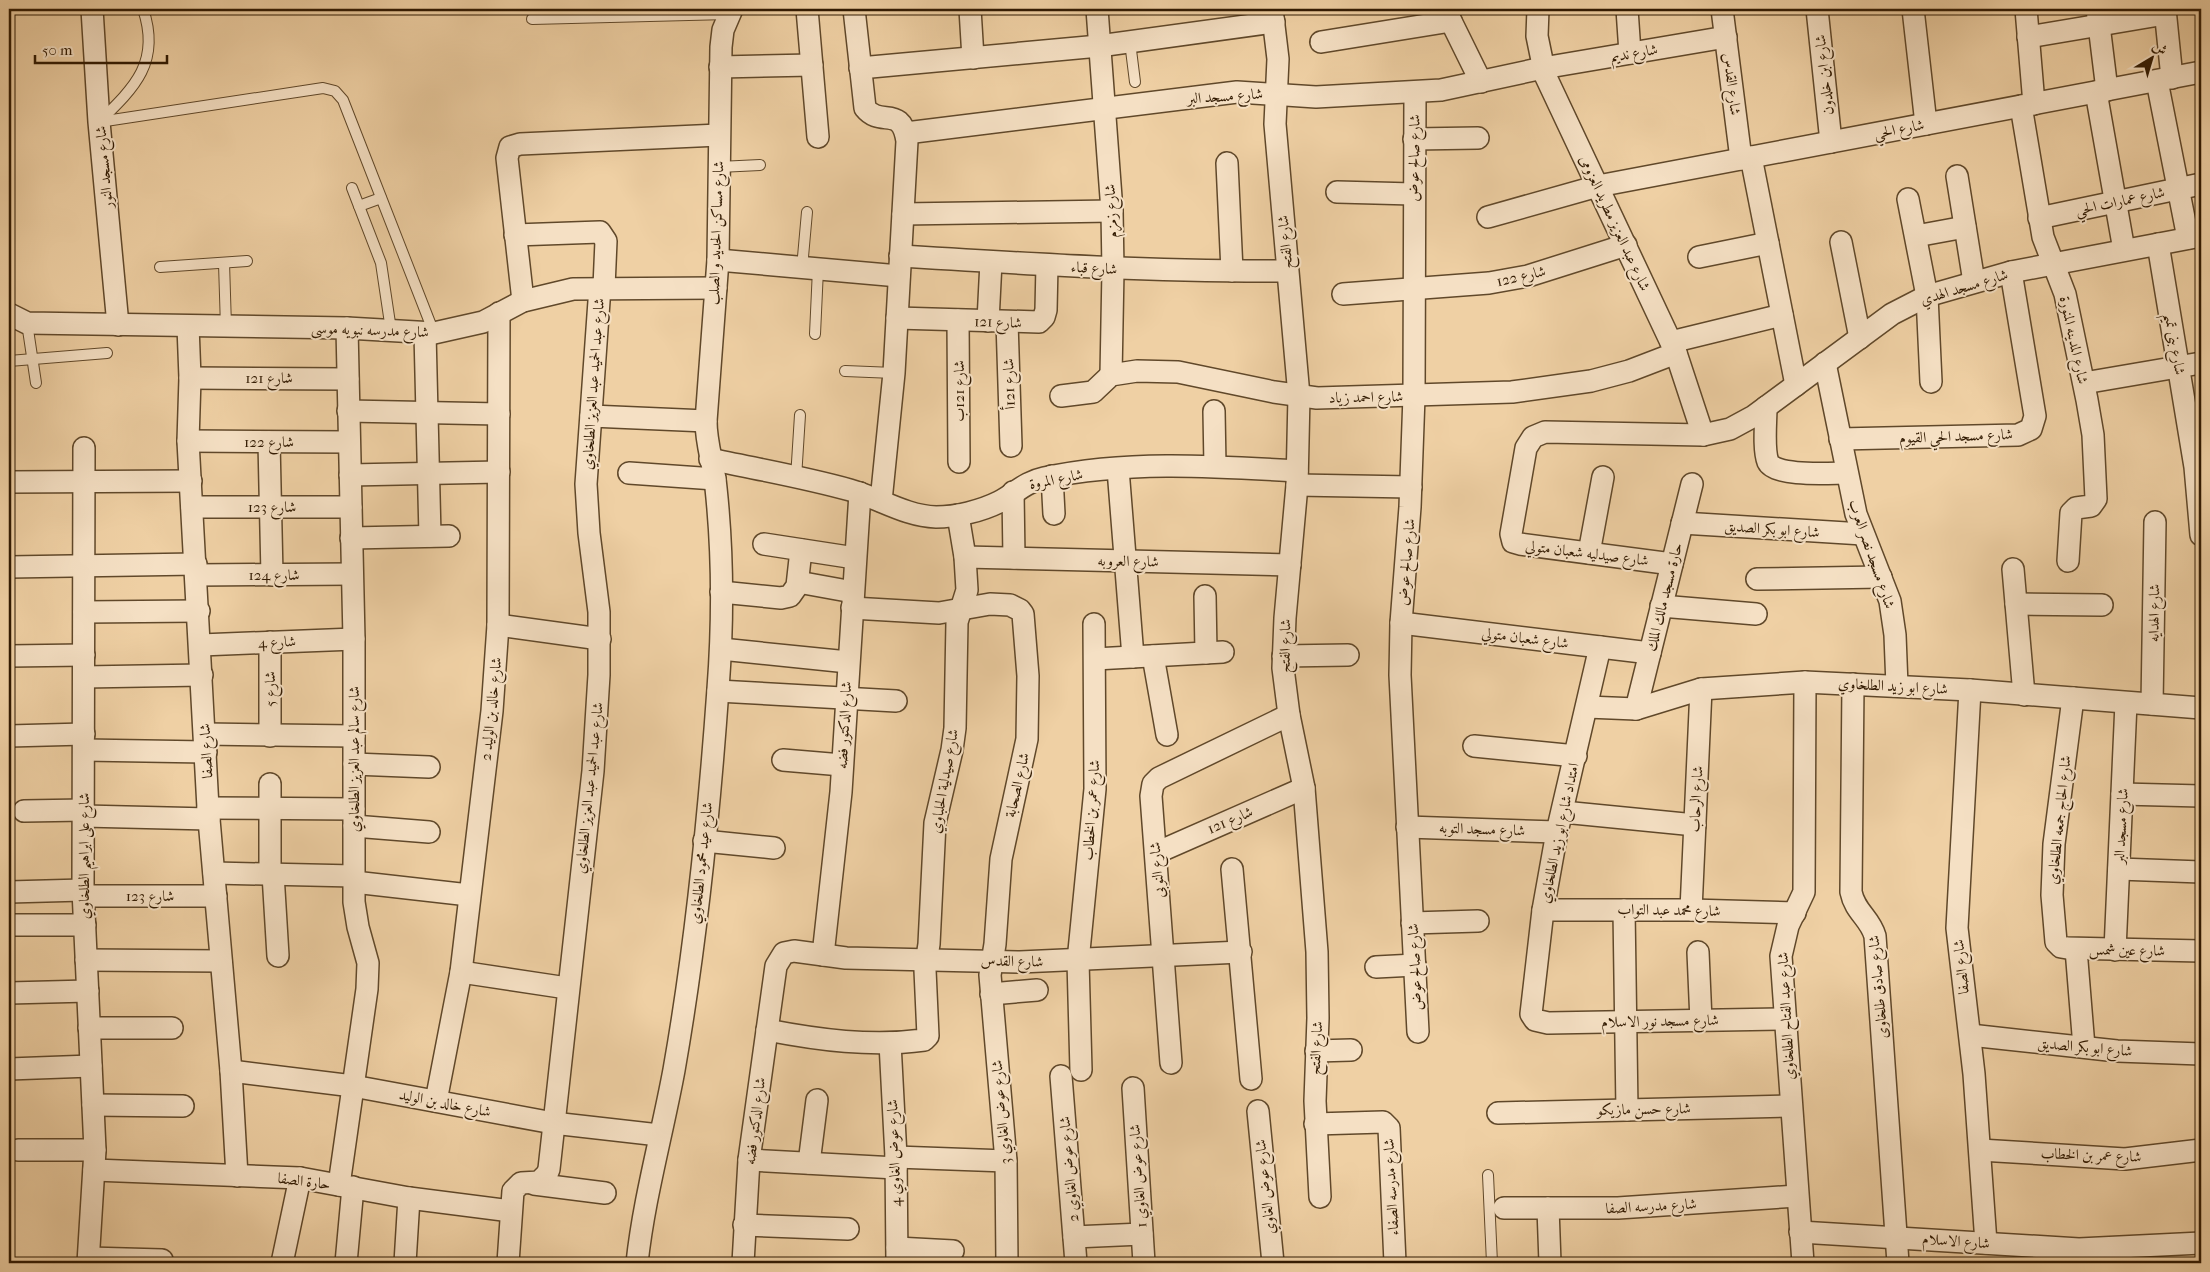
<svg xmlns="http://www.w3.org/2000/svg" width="2210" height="1272" viewBox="0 0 2210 1272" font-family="'IM FELL French Canon',Amiri,serif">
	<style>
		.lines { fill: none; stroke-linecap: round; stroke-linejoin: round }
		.service-casing { stroke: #60482a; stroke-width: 12 }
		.minor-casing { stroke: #60482a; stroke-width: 24 }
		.service { stroke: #f5e0c4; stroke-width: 10 }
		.minor { stroke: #f5e0c4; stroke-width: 21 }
		.labels { text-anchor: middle; stroke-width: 4; stroke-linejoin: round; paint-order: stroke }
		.street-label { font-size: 15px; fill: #311a02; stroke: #f5e0c4 }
	</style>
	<rect width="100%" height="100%" fill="#efd0a4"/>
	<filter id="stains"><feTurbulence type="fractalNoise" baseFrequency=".004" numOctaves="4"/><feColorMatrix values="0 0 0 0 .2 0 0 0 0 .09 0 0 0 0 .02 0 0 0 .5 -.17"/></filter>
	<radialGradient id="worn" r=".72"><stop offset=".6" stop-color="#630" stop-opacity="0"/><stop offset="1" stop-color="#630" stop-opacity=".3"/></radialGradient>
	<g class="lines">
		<defs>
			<g id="service">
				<polyline points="532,19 728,14"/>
				<polyline points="1130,42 1135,82"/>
				<polyline points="99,122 323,88 335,91 343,100 434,333"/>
				<path d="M99,122C135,87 161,62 143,9"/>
				<polyline points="719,167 760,165"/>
				<polyline points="352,188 381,263 391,330"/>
				<polyline points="359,206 381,198"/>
				<polyline points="224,263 226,327"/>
				<polyline points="160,267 247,261"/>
				<polyline points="802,268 807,212"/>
				<polyline points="27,323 36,383"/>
				<polyline points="815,334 818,269"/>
				<polyline points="9,361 107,353"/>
				<polyline points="845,371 894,373"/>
				<polyline points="796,478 800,415"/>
				<polyline points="1488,1175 1492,1263"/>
			</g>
			<g id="minor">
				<polyline points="92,9 99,122 118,325"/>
				<polyline points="807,9 818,137"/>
				<path d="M854,9L865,108C881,128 901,104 907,141L894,373L881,501"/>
				<polyline points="970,9 973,58"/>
				<polyline points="1097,9 1112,211 1113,270 1111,375"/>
				<polyline points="1272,9 1278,59 1275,124 1299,396 1297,485 1285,618 1283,668 1289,715 1304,788 1317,952 1318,1018 1315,1101 1320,1197"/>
				<polyline points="1445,9 1481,82"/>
				<polyline points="1538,9 1537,36 1545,75 1676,353 1703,435"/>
				<polyline points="1627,9 1630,53"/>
				<polyline points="1722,9 1741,159"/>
				<polyline points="1817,9 1831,142"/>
				<polyline points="1913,9 1926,124"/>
				<polyline points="2026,9 2034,104"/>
				<polyline points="2097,9 2107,90"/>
				<polyline points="2165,9 2172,78"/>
				<polyline points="2028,37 2165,14"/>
				<polyline points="1321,42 1451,21"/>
				<polyline points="720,67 812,65"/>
				<polyline points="860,68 1099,46 1274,22"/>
				<polyline points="2157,81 2188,238"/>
				<polyline points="2096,92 2124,250"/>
				<polyline points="1415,93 1414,396 1410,507 1401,623 1400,675 1418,1032"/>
				<polyline points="2021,106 2043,237 2065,294 2087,400 2093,435 2096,499 2091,506 2076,508 2071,513 2068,561"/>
				<polyline points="906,133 1237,92 1316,97 1441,90 1543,68 1726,37"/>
				<polyline points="1414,139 1478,138"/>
				<polyline points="1751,157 1796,385"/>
				<polyline points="1227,163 1232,271"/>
				<polyline points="1957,176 1974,282"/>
				<polyline points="1337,192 1413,194"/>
				<polyline points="1908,199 1927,296 1931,382"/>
				<polyline points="903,214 1112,211"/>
				<polyline points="1488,217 1598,186 2201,72"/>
				<polyline points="2039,218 2201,184"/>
				<polyline points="515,235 600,232 606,241 604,287"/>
				<polyline points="1916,236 1965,227"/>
				<polyline points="1841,242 1860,338"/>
				<polyline points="2158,244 2195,467 2201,535"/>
				<path d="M900,256C1030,264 1158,272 1287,271"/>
				<polyline points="1699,257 1768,243"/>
				<polyline points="718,260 899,276"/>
				<polyline points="1343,294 1489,283 1528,276 1626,245"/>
				<polyline points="523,301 507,158 510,147 520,144 719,135"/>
				<polyline points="9,314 27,323 347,328 434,333 483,322 523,301 573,289 716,288"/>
				<polyline points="897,318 1039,322 1044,317 1046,310 1047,265"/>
				<polyline points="958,320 959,462"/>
				<polyline points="988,321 991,262"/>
				<polyline points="1007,322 1011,446"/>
				<polyline points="188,326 190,378 188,441 208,808 231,1071 237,1176"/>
				<polyline points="425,333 430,536"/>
				<polyline points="1671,342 1782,315"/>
				<polyline points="1825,363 1856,514 1890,601 1895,635 1897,686"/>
				<polyline points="190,378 348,379"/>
				<polyline points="2084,383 2201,363"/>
				<polyline points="1061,396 1093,392 1111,375 1137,371 1178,372 1274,392 1317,398 1512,392 1591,381 1629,371 1676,353"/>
				<path d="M1766,407C1766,421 1763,449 1768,462C1775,477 1830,473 1846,473"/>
				<polyline points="348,411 499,414"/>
				<polyline points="1214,411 1215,466"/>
				<polyline points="591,416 706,421"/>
				<polyline points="1840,439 2018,435 2031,429 2035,416 2011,272"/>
				<polyline points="188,441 349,442"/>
				<polyline points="269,442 272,575"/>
				<polyline points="84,448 83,890 95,1150 88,1263"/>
				<path d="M710,459C756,469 804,477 850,490C879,498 905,516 936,517C956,517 981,511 999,502C1015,494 1025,482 1044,478C1127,460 1214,466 1297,471"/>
				<polyline points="1118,469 1133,657"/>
				<polyline points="629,473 715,479"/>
				<polyline points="350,475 499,472"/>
				<polyline points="1052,476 1054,514"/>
				<polyline points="9,482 191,481"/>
				<polyline points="1297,485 1411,487"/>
				<polyline points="1013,492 1014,558"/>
				<polyline points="192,507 351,507"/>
				<polyline points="1682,523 1863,534"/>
				<polyline points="351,538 449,536"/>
				<polyline points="764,544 855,558"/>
				<polyline points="1589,553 1603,477"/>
				<polyline points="965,557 1290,565"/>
				<polyline points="1672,564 1520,544 1513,542 1511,534 1526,448 1533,437 1545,432 1703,435 1730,429 1754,416 1892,314 1927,296 2011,272 2201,236"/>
				<polyline points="9,567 196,564"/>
				<polyline points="2013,569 2024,695"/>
				<polyline points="196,575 352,574"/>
				<polyline points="1757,579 1881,577"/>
				<polyline points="798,582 853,592"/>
				<polyline points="721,592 781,598 790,596 797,586 801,550"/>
				<polyline points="1205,596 1206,653"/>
				<polyline points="2016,604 2102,605"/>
				<polyline points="1661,606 1756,614"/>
				<polyline points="852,608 939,613 990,604 1010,605 1020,610 1023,614 1028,676 1027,739 1001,859 995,944 990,975 1006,1161 1007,1263"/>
				<polyline points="84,612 199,611"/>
				<polyline points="1401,623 1650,653"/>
				<polyline points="498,625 600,639"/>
				<polyline points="201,645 354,639"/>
				<polyline points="1600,647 1557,832 1543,910 1531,1014 1535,1020 1548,1023 1785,1019"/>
				<polyline points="721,649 848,662"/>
				<polyline points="9,656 84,655"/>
				<polyline points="1153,656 1167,735"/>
				<polyline points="1283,656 1348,655"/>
				<polyline points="1095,659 1223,652"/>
				<polyline points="84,677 202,675"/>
				<path d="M1853,684L1851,892C1855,912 1870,918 1875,936L1898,1263"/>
				<polyline points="1970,690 1957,928 1974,1074 1986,1243"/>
				<polyline points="718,691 896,701"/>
				<polyline points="2073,698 2054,844 2052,895 2056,942 2061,947 2067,948 2201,951"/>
				<polyline points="2152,704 2155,522"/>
				<polyline points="1587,707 1636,709 1701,689 1805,682 1970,690 2201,708"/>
				<polyline points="1636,709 1692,484"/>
				<polyline points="205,734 354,736"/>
				<polyline points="9,736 84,734"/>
				<polyline points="270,736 270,642"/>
				<polyline points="1474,746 1576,756"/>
				<polyline points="84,750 206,752"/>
				<polyline points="783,760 842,765"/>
				<polyline points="354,764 429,767"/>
				<polyline points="2122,794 2201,796"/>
				<polyline points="208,808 354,809"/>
				<polyline points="24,811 84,810"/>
				<polyline points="1563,812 1695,825"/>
				<polyline points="84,816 209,819"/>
				<polyline points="354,826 429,832"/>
				<polyline points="1407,827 1557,832"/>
				<polyline points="704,841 774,848"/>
				<polyline points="1156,853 1304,788"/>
				<polyline points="1232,869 1251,1079"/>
				<polyline points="2119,869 2201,872"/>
				<polyline points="214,873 354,876"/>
				<polyline points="270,874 270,784"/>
				<polyline points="273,874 278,956"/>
				<polyline points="354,882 469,895"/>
				<polyline points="9,892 83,890"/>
				<polyline points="84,896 216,896"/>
				<polyline points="1543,910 1691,910 1795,913"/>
				<polyline points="1624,910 1627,1110"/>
				<polyline points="1691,910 1701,689"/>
				<polyline points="1412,923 1478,921"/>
				<polyline points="9,925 85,925"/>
				<polyline points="2076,949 2084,1047"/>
				<polyline points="2115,950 2126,703"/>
				<polyline points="1698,952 1701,1021"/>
				<polyline points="823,955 841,792 860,493"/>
				<polyline points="86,960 221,961"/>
				<polyline points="1376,967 1415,965"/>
				<polyline points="461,972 567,988"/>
				<polyline points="9,993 88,991"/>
				<polyline points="991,994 1037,990"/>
				<polyline points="89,1028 172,1028"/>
				<path d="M767,1030C819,1040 871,1047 924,1040L928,1036L925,970L929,944L935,823L952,750L955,728L957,622L967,590L965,557L958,515"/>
				<polyline points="1970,1035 2117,1051 2201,1054"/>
				<polyline points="890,1043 896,1157 897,1263"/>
				<polyline points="1316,1051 1351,1050"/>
				<polyline points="1171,1063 1151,796 1153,784 1159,778 1289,715"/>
				<polyline points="9,1069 91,1066"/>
				<polyline points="1081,1070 1078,961 1095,789 1094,624"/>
				<polyline points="231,1071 353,1086 553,1123 659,1135"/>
				<polyline points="1061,1076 1076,1263"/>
				<polyline points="1133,1088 1144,1263"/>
				<polyline points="436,1101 461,972 492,711 498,625 499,313"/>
				<polyline points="93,1105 183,1106"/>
				<polyline points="1258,1111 1273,1263"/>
				<polyline points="1498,1113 1791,1106"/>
				<polyline points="1315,1124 1383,1122 1389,1128 1395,1263"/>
				<polyline points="18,1150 95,1150"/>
				<polyline points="1980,1150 2125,1159 2201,1150"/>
				<polyline points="896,1157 1006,1161"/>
				<polyline points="749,1160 896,1168"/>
				<polyline points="809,1163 817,1100"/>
				<polyline points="94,1170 300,1178 409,1198 511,1211"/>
				<polyline points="534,1184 605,1193"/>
				<polyline points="339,1185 367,989 368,963 358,927 354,902 354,639 347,328"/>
				<polyline points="1504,1208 1618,1208 1797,1196"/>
				<polyline points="1548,1208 1550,1263"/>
				<polyline points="744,1225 848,1229"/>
				<polyline points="1800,1232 2079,1249 2201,1243"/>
				<polyline points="1074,1237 1142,1234"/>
				<polyline points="897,1248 953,1251"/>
				<polyline points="89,1258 162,1260"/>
				<polyline points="282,1263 300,1178"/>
				<polyline points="346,1263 353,1187"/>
				<polyline points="405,1263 409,1198"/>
				<polyline points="508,1263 513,1191 521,1183 539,1182 547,1174 549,1169 593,771 599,675 599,612 589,533 586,484 600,287"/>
				<path d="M637,1263C644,1198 662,1135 674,1070C696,945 709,816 718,689C723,623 723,554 716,488C714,465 706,445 706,421L718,260L721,47L723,30L732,9"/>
				<polyline points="743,1263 749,1160 776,966 784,953 794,951 846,958 1020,962 1241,952"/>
				<polyline points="1803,1263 1781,956 1788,926 1804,892 1805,682"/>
			</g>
		</defs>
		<use href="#service" class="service-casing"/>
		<use href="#minor" class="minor-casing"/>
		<use href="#service" class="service"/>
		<use href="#minor" class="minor"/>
	</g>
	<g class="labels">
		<g class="street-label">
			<text transform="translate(1634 53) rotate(-10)" y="5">شارع نديم</text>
			<text transform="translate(1824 75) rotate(-96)" y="5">شارع ابن خلدون</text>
			<text transform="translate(1732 84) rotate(83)" y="5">شارع القدس</text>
			<text transform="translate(1225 96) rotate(-4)" y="5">شارع مسجد البر</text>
			<text transform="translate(1899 129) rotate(-11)" y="5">شارع الحي</text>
			<text transform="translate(1414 158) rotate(-89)" y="5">شارع صالح عوض</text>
			<text transform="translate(104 167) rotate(-95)" y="5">شارع مسجد النور</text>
			<text transform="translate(2120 201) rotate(-12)" y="5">شارع عمارات الحي</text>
			<text transform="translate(1111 211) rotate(-93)" y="5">شارع زمزم</text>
			<text transform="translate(1615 223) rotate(65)" y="5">شارع عبد العزيز مطريد العزومى</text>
			<text transform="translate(716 233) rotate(-88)" y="5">شارع مساكن الحديد و الصلب</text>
			<text transform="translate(1285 242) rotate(-95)" y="5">شارع الفتح</text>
			<text transform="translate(1094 268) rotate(3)" y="5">شارع قباء</text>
			<text transform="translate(1521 276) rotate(-13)" y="5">شارع 122</text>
			<text transform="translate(1964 287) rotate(-17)" y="5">شارع مسجد الهدي</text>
			<text transform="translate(998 322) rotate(2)" y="5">شارع 121</text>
			<text transform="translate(370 330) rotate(2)" y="5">شارع مدرسه نبويه موسى</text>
			<text transform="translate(2074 340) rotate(78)" y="5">شارع المدينه المنورة</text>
			<text transform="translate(2175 344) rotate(80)" y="5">شارع بنى تميم</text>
			<text x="269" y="383">شارع 121</text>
			<text transform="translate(593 384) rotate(-86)" y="5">شارع عبد الحميد عبد العزيز الطلخاوي</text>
			<text transform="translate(1009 384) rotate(-92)" y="5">شارع 121أ</text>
			<text transform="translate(959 391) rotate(-90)" y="5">شارع 121ب</text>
			<text transform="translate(1366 397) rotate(-1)" y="5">شارع احمد زياد</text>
			<text transform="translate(1956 436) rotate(-2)" y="5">شارع مسجد الحي القيوم</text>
			<text x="269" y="447">شارع 122</text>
			<text transform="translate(1056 479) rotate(-11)" y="5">شارع المروة</text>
			<text x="272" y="512">شارع 123</text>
			<text transform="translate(1772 529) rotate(4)" y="5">شارع ابو بكر الصديق</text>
			<text transform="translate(1587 553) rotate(7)" y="5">شارع صيدليه شعبان متولي</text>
			<text transform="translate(1872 554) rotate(71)" y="5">شارع مسجد نصر العرب</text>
			<text transform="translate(1128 561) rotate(1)" y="5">شارع العروبه</text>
			<text transform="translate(1406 562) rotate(-85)" y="5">شارع صالح عوض</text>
			<text x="274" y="580">شارع 124</text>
			<text transform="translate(1664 597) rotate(-76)" y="5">حارة مسجد مالك الملك</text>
			<text transform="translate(2154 613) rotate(-89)" y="5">شارع الهدايه</text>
			<text transform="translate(1525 638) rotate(7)" y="5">شارع شعبان متولي</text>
			<text transform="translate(277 642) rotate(-3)" y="5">شارع 4</text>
			<text transform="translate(1285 646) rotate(-89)" y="5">شارع الفتح</text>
			<text transform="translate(1893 686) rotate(3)" y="5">شارع ابو زيد الطلخاوي</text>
			<text transform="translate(270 689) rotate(-90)" y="5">شارع 5</text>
			<text transform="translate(491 709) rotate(-84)" y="5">شارع خالد بن الوليد 2</text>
			<text transform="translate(844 725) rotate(-87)" y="5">شارع الدكتور فضه</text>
			<text transform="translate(206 751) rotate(-93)" y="5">شارع الصفا</text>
			<text transform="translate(354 759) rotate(-90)" y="5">شارع سالم عبد العزيز الطلخاوي</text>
			<text transform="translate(944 781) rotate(-80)" y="5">شارع صيدلية الحلباوي</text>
			<text transform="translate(1017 785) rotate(-77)" y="5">شارع الصحابة</text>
			<text transform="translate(589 788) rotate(-84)" y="5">شارع عبد الحميد عبد العزيز الطلخاوي</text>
			<text transform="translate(1696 799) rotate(-87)" y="5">شارع الرحاب</text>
			<text transform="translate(1091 810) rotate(-86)" y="5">شارع عمر بن الخطاب</text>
			<text transform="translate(1230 820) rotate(-23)" y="5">شارع 121</text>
			<text transform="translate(2059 820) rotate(-84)" y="5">شارع الحاج جمعه الطلخاوي</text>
			<text transform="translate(2121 826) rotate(-87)" y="5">شارع مسجد البر</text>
			<text transform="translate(1482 829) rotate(2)" y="5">شارع مسجد التوبه</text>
			<text transform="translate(1559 833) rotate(-78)" y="5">امتداد شارع ابو زيد الطلخاوي</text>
			<text transform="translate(84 856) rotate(-90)" y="5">شارع على ابراهيم الطلخاوي</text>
			<text transform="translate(701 863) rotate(-84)" y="5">شارع عيد محمود الطلخاوي</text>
			<text transform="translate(1157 870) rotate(-95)" y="5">شارع النوبى</text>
			<text x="150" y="901">شارع 123</text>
			<text transform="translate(1669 910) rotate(1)" y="5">شارع محمد عبد التواب</text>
			<text transform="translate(2127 950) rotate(1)" y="5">شارع عين شمس</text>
			<text transform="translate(1012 961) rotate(1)" y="5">شارع القدس</text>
			<text transform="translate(1415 967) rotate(-93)" y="5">شارع صالح عوض</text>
			<text transform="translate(1961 967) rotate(-96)" y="5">شارع الصفا</text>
			<text transform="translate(1878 987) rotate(-95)" y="5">شارع صادق طلخاوى</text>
			<text transform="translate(1786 1016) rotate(-93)" y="5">شارع عبد الفتاح الطلخاوي</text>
			<text transform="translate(1660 1021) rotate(-1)" y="5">شارع مسجد نور الاسلام</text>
			<text transform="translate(2085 1047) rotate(5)" y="5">شارع ابو بكر الصديق</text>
			<text transform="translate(1316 1048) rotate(-87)" y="5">شارع الفتح</text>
			<text transform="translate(445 1103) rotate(11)" y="5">شارع خالد بن الوليد</text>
			<text transform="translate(1644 1109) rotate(-1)" y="5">شارع حسن مازيكو</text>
			<text transform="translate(1001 1112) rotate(-95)" y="5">شارع عوض الغاوي 3</text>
			<text transform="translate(755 1121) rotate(-83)" y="5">شارع الدكتور فضه</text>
			<text transform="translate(894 1153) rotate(-92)" y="5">شارع عوض الغاوي 4</text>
			<text transform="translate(2091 1155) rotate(2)" y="5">شارع عمر بن الخطاب</text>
			<text transform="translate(1069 1169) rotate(-95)" y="5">شارع عوض الغاوي 2</text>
			<text transform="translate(1138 1176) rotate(-94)" y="5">شارع عوض الغاوي 1</text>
			<text transform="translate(304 1181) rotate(7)" y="5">حارة الصفا</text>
			<text transform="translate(1265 1187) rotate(-96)" y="5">شارع عوض الغاوي</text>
			<text transform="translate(1391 1187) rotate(-93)" y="5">شارع مدرسه الصفاء</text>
			<text transform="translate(1651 1206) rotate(-3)" y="5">شارع مدرسه الصفا</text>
			<text transform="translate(1956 1241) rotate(4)" y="5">شارع الاسلام</text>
		</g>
	</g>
	<rect width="2210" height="1272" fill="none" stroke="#efd0a4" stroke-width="30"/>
	<rect x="10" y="10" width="2190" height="1252" fill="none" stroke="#311a02" stroke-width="2.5"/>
	<rect x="15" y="15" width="2180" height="1242" fill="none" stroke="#311a02"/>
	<g transform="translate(2152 58) rotate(38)" stroke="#f5e0c4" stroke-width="4" paint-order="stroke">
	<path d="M0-4L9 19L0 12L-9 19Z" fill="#311a02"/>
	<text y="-8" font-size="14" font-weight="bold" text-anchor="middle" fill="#311a02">ش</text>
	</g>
	<path d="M35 55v8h132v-8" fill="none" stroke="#311a02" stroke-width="2.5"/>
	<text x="42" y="55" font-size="15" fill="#311a02" stroke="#f5e0c4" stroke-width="4" paint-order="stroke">50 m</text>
	<rect width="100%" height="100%" filter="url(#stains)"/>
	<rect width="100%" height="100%" fill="url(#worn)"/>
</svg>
